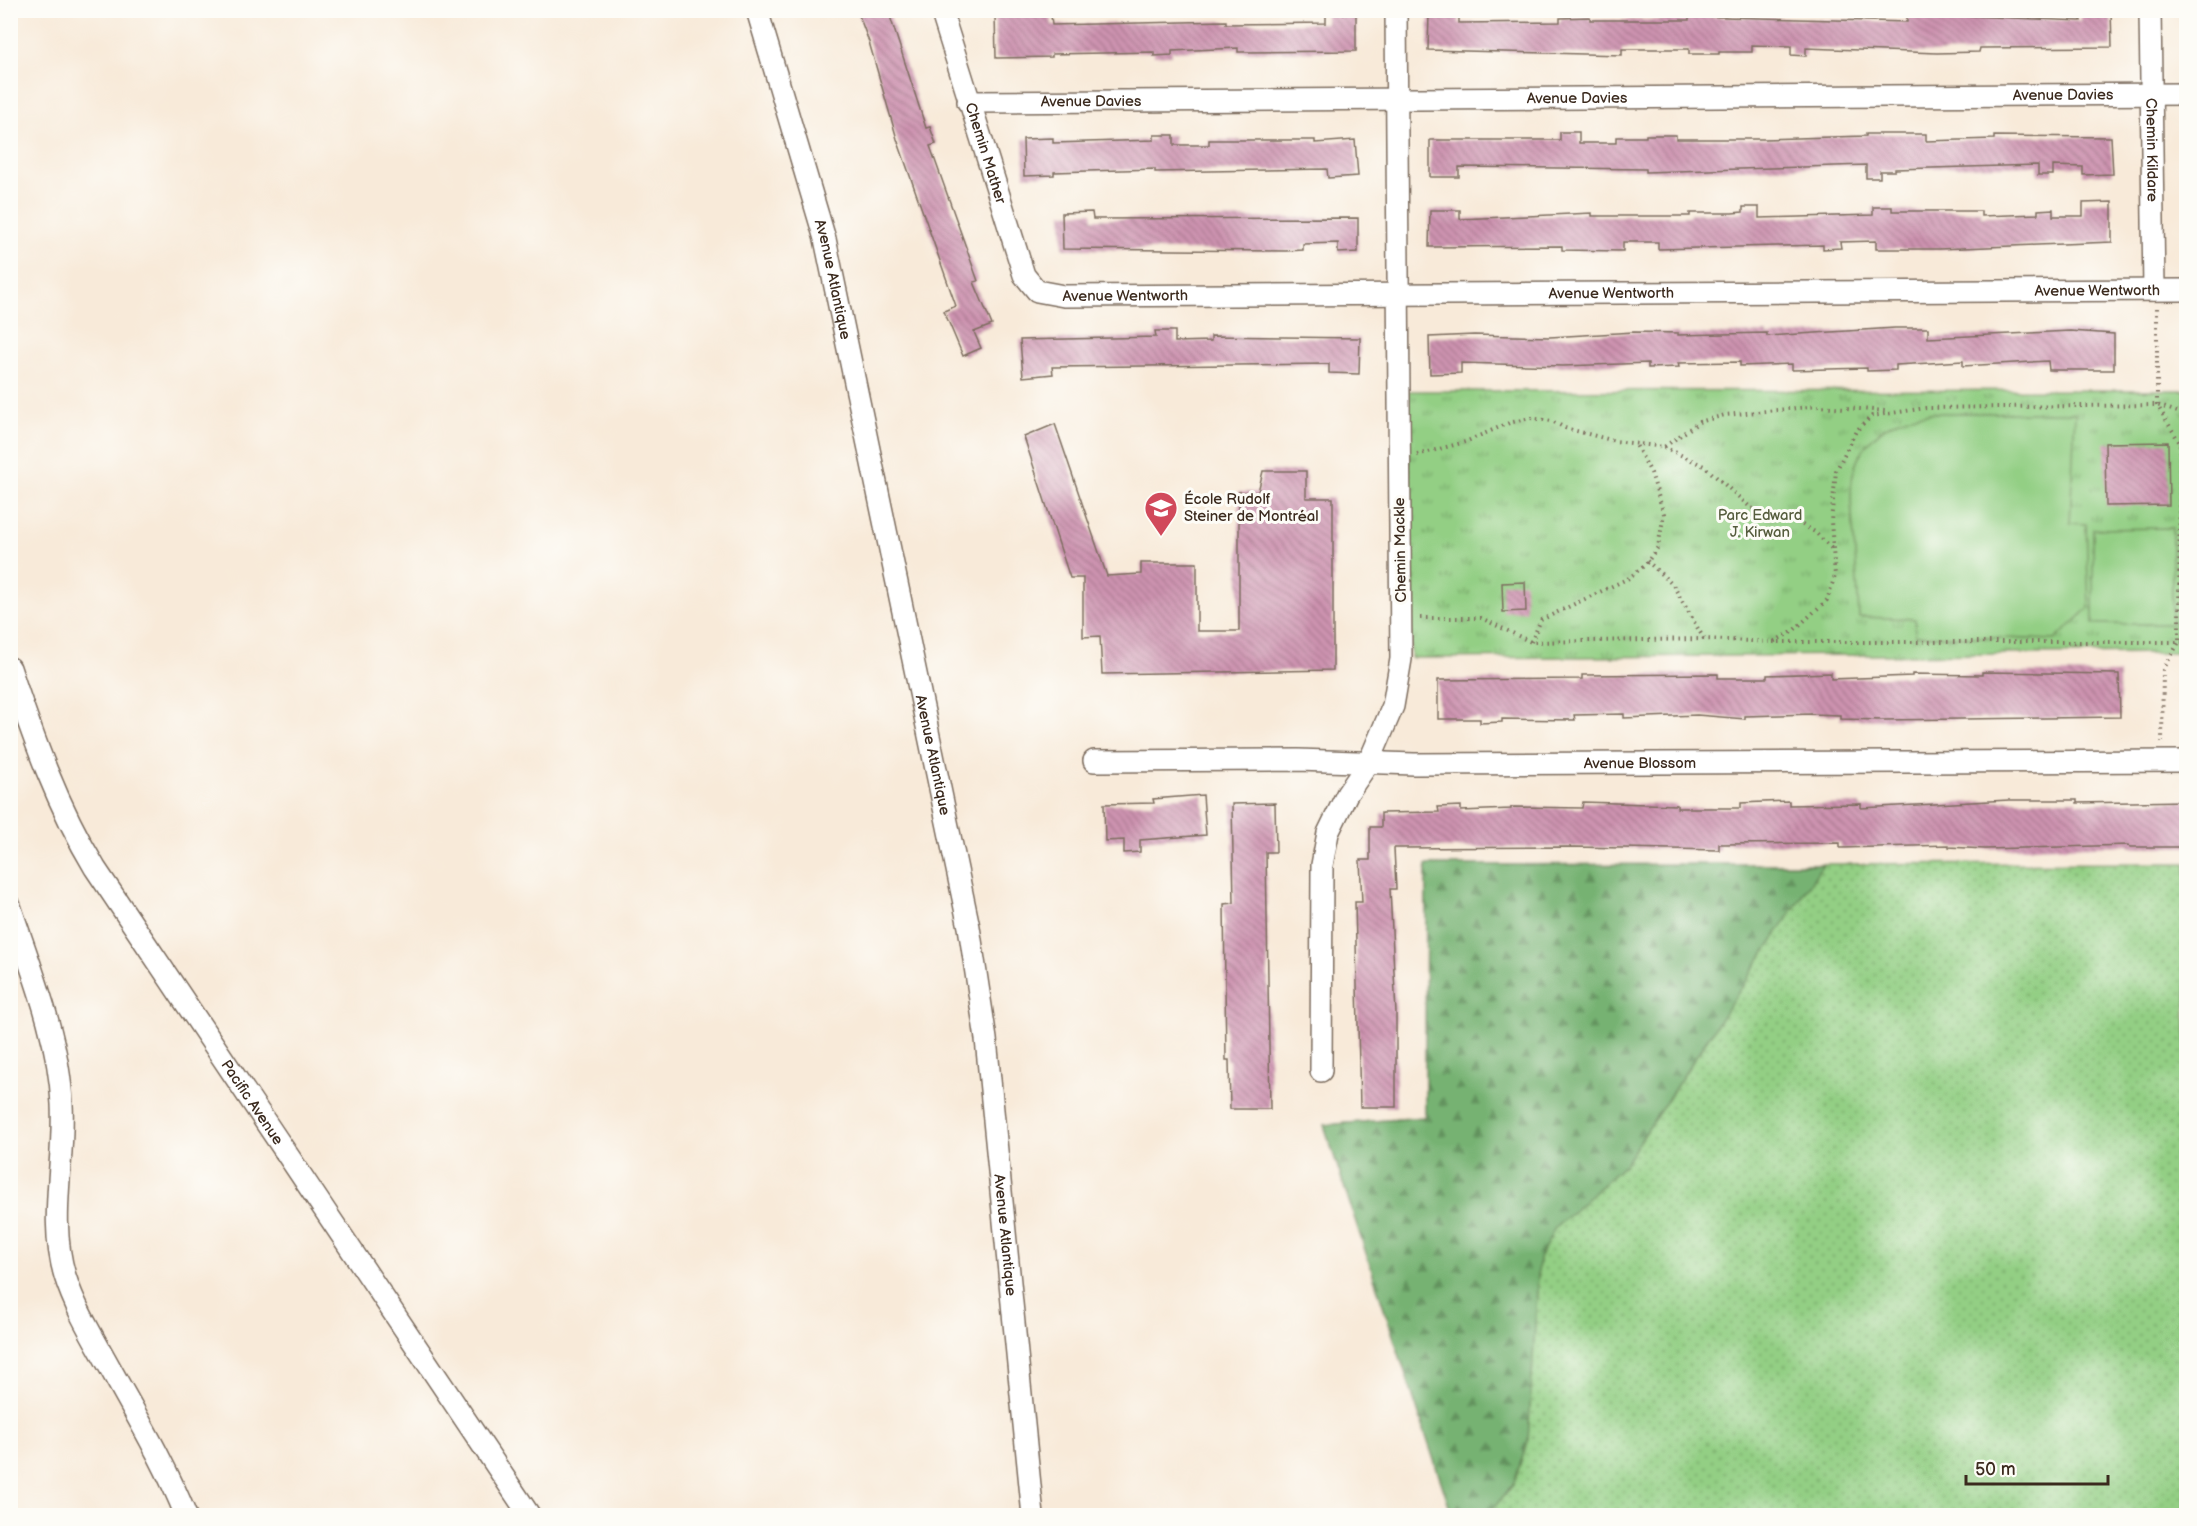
<svg xmlns="http://www.w3.org/2000/svg" width="2197" height="1526" viewBox="0 0 2197 1526" font-family="'Balsamiq Sans',sans-serif">
	<style>
		.grass { fill: url(#grass-dots); stroke: #677c51; stroke-width: 1.5 }
		.forest { fill: url(#forest-firs); stroke: #586e48; stroke-width: 1.5 }
		.park { fill: url(#park-tufts); stroke: #677c51; stroke-width: 1.5 }
		.garden { fill: #93cf84; stroke: #677c51; stroke-width: 1.5 }
		.building { fill: url(#building-back-hatch) }
		.lines { fill: none; stroke-linecap: round; stroke-linejoin: round }
		.minor-casing { stroke: #7d6d5f; stroke-width: 24 }
		.path { stroke: #7d6d5f; stroke-width: 4; stroke-dasharray: 1.5 4.5; stroke-linecap: butt }
		.minor { stroke: #fff; stroke-width: 21 }
		.labels { text-anchor: middle; stroke-width: 6; stroke-linejoin: round; paint-order: stroke }
		.street-label { font-size: 15px; fill: #3b2a1e; stroke: #fdfcf7 }
		.poi-label { font-size: 15px; fill: #3b2a1e; stroke: #fdfcf7; text-anchor: start }
		.park-label { font-size: 15px; fill: #555c3d; stroke: #fdfcf7 }
	</style>
	<defs>
		<pattern id="grass-dots" width="8" height="8" patternUnits="userSpaceOnUse" patternTransform="scale(1.5)"><rect width="8" height="8" fill="#93cf84"/><path d="M2 2h.1M6 6h.1" fill="none" stroke="#79a86b" stroke-width="1.8" stroke-linecap="round"/></pattern>
		<pattern id="forest-firs" width="22" height="20" patternUnits="userSpaceOnUse" patternTransform="scale(1.5)"><rect width="22" height="20" fill="#76b272"/><path d="M5 1l3.5 6h-7zM16 11l3.5 6h-7z" fill="#62915d"/></pattern>
		<pattern id="park-tufts" width="24" height="20" patternUnits="userSpaceOnUse" patternTransform="scale(1.5)"><rect width="24" height="20" fill="#93cf84"/><path d="M3 7l-1-3M5 7V3M7 7l1-3M15 17l-1-3M17 17v-4M19 17l1-3" fill="none" stroke="#79a86b"/></pattern>
		<pattern id="building-back-hatch" width="6" height="6" patternUnits="userSpaceOnUse" patternTransform="scale(1.5)"><rect width="6" height="6" fill="#cd93b0"/><path d="M-1 5l2 2M0 0l6 6M5-1l2 2" fill="none" stroke="#a8788f"/></pattern>
	</defs>
	<rect width="100%" height="100%" fill="#fdfcf7"/>
	<filter id="ink" filterUnits="userSpaceOnUse"><feTurbulence type="fractalNoise" baseFrequency=".0167" numOctaves="2"/><feDisplacementMap in="SourceGraphic" scale="12" xChannelSelector="R" yChannelSelector="G"/><feConvolveMatrix kernelMatrix="1 2 1 2 8 2 1 2 1" color-interpolation-filters="sRGB"/></filter>
	<filter id="wash" filterUnits="userSpaceOnUse"><feTurbulence type="fractalNoise" baseFrequency=".008" numOctaves="4" result="noise"/><feDisplacementMap in="SourceGraphic" scale="24" xChannelSelector="R" yChannelSelector="G"/><feGaussianBlur stdDeviation="1.35" result="paint"/><feColorMatrix in="noise" values="0 0 0 0 0 0 0 0 0 0 0 0 0 0 0 0 0 1.4 0 .05"/><feComposite in="paint" operator="in"/></filter>
	<g filter="url(#wash)">
		<rect width="100%" height="100%" fill="#f8ead9"/>
		<polygon class="grass" points="2186,863 2186,1515 1452,1515 1324,1125 1425,1117 1426,865"/>
		<polygon class="forest" points="1823,864 1625,1164 1555,1228 1539,1259 1528,1441 1513,1485 1490,1512 1480,1515 1452,1515 1324,1125 1425,1117 1426,865"/>
		<polygon class="park" points="2186,390 2186,653 1411,658 1408,391"/>
		<g class="garden">
			<path d="M1932,413H2075L2070,523L2086,524L2089,608L2055,640L1915,635V619L1859,617C1858,592 1856,566 1854,540C1853,521 1849,499 1852,480C1858,439 1892,415 1932,413Z"/>
			<polygon points="2172,528 2172,624 2093,624 2093,529"/>
		</g>
		<g id="blocks">
			<g class="building">
				<polygon points="857,10 888,10 926,128 930,127 936,144 930,146 978,281 974,282 992,325 974,332 981,348 963,356 944,311 956,306 897,139 869,42"/>
				<polygon points="2111,10 2112,47 1980,48 1979,52 1937,53 1806,48 1806,56 1791,55 1791,46 1752,45 1752,52 1719,52 1719,54 1689,54 1689,49 1622,49 1622,55 1428,50 1429,14 1459,14 1459,23 1560,22 1560,18 1590,17 1590,20 1689,20 1689,16 1907,22 1907,16 1949,15 2081,21 2081,11"/>
				<polygon points="1326,14 1356,14 1356,51 1238,52 1238,48 1172,51 1172,55 1154,56 1154,52 1052,54 1052,57 996,58 995,15 1051,15 1052,25 1226,21 1226,24 1326,23"/>
				<polygon points="1560,132 1579,132 1579,143 1616,143 1616,137 1646,137 1646,135 1676,135 1676,139 1765,139 1866,136 1866,134 1926,134 1926,141 1994,139 1994,136 2111,137 2113,174 2083,175 2083,167 2053,166 2053,175 2038,175 2038,165 1895,169 1895,171 1880,171 1880,178 1866,178 1866,165 1646,172 1646,169 1459,167 1459,177 1430,177 1430,140 1560,140"/>
				<polygon points="1154,135 1174,135 1174,145 1209,145 1209,140 1315,140 1315,143 1355,140 1358,176 1328,178 1327,169 1155,172 1155,169 1054,172 1054,175 1024,176 1023,139 1053,138 1053,143 1154,140"/>
				<polygon points="2112,202 2112,242 1939,249 1876,249 1876,241 1840,242 1841,248 1823,249 1823,245 1658,249 1658,242 1623,242 1623,251 1562,250 1562,246 1429,247 1430,210 1460,210 1460,219 1592,213 1592,216 1690,216 1690,213 1732,213 1743,212 1743,207 1759,207 1759,218 1873,215 1873,207 1892,207 1892,211 1981,211 1981,216 2038,214 2038,210 2053,209 2053,216 2083,216 2083,203"/>
				<polygon points="1092,212 1093,219 1358,218 1358,252 1338,253 1338,243 1303,244 1303,250 1286,251 1063,249 1062,213"/>
				<polygon points="1895,328 1928,328 1928,338 2070,331 2114,334 2114,370 2049,370 2048,361 1963,366 1963,361 1896,365 1896,370 1867,371 1867,368 1792,370 1792,364 1740,366 1740,362 1678,363 1679,367 1648,368 1648,363 1563,366 1461,363 1461,373 1430,374 1429,337 1474,335 1550,337 1634,332 1678,333 1678,335 1767,333 1767,336"/>
				<polygon points="1155,331 1175,331 1175,342 1211,341 1211,336 1360,338 1359,374 1329,373 1329,364 1052,367 1053,374 1023,377 1020,340 1156,337"/>
				<polygon points="1055,424 1107,576 1141,574 1141,563 1197,563 1197,631 1239,631 1239,492 1258,492 1263,471 1306,471 1306,498 1333,498 1333,670 1102,674 1100,636 1083,637 1083,578 1070,578 1024,437"/>
				<polygon points="2168,442 2169,505 2106,506 2105,443"/>
				<polygon points="1525,582 1526,611 1503,612 1502,583"/>
				<polygon points="1982,672 2119,674 2120,717 1882,720 1840,719 1840,715 1811,714 1745,716 1745,719 1697,715 1624,718 1624,714 1574,715 1575,720 1502,719 1502,722 1480,723 1480,719 1438,719 1438,680 1582,679 1582,675 1718,674 1718,678 1767,678 1767,675 1831,673 1831,679 1912,676 1912,674 1982,675"/>
				<polygon points="1203,795 1206,835 1140,840 1140,852 1124,853 1124,840 1105,841 1104,804 1154,803 1153,799"/>
				<polygon points="2009,800 2077,800 2077,803 2187,801 2187,847 2130,847 2129,845 1985,849 1949,847 1949,845 1840,848 1840,843 1719,844 1719,850 1575,847 1394,848 1396,889 1390,889 1396,1014 1396,1107 1360,1107 1355,902 1362,902 1360,860 1370,860 1370,827 1381,827 1381,813 1439,812 1438,807 1461,806 1461,811 1511,809 1511,807 1582,808 1583,802 1677,805 1677,808 1741,808 1741,803 1789,801 1789,805 1861,804 1861,808"/>
				<polygon points="1275,803 1276,852 1266,852 1270,1109 1230,1109 1229,1060 1226,1060 1224,904 1234,903 1232,804"/>
			</g>
		</g>
	</g>
	<g filter="url(#ink)">
		<use href="#blocks" fill-opacity="0" stroke="#7d6d5f" stroke-width="1.5"/>
		<g class="lines">
			<defs>
				<g id="minor">
					<path id="s1" d="M757,10L825,239L969,927L986,1039L1033,1516"/>
					<path id="s2" d="M941,10L1024,275L1037,291L1064,296L2186,290"/>
					<path id="s3" d="M2150,10L2154,290"/>
					<path id="s4" d="M968,102L2186,94"/>
					<path id="s5" d="M10,668C33,738 57,805 95,868L530,1516"/>
					<path id="s6" d="M1094,761L1298,760L1414,764L2186,761"/>
					<path d="M10,906C31,969 59,1037 62,1104C65,1162 48,1219 65,1276C75,1308 93,1337 109,1366C136,1415 165,1463 186,1516"/>
					<polyline points="1321,1071 1322,865 1328,833 1347,794 1369,762 1393,706 1401,659 1396,10"/>
				</g>
			</defs>
			<use href="#minor" class="minor-casing"/>
			<g class="path">
				<polyline points="2157,308 2157,405 2180,443 2179,642 2163,670 2162,742"/>
				<polyline points="1664,447 1704,466 1750,507 1764,515 1794,520 1815,532 1833,550"/>
				<polyline points="1417,455 1465,442 1509,423 1530,418 1552,421 1565,428 1615,441 1664,447 1699,422 1725,415 1819,406 1887,411"/>
				<polyline points="1647,561 1673,585 1704,639"/>
				<polyline points="1420,618 1481,618 1531,642 1704,639 1773,642 1792,632 1827,600 1835,576 1831,521 1836,471 1856,431 1872,416 1926,408 2157,405 2186,415"/>
				<polyline points="1531,642 1541,620 1629,578 1645,565 1658,547 1664,514 1651,473 1635,443"/>
				<polyline points="1773,642 2186,642"/>
			</g>
			<use href="#minor" class="minor"/>
		</g>
	</g>
	<defs>
		<symbol id="school-pin" viewBox="-11 -11 22 30"><path d="M0 17L-7.5 6A9.5 9.5 0 1 1 7.5 6Z" fill="#d1495b" stroke="#fdfcf7"/><path d="M0-5L7-2L0 1L-7-2ZM-4 1L0 2.5L4 1V4Q0 6-4 4Z" fill="#fff"/></symbol>
	</defs>
	<g fill-rule="evenodd">
		<use href="#school-pin" x="1142" y="489" width="38" height="52"/>
	</g>
	<g class="labels">
		<g class="street-label">
			<text dy="5" stroke="none"><textPath href="#s4" startOffset="1095">Avenue Davies</textPath></text>
			<text dy="5" stroke="none"><textPath href="#s4" startOffset="609">Avenue Davies</textPath></text>
			<text dy="5" stroke="none"><textPath href="#s4" startOffset="123">Avenue Davies</textPath></text>
			<text dy="5" stroke="none"><textPath href="#s3" startOffset="140">Chemin Kildare</textPath></text>
			<text dy="5" stroke="none"><textPath href="#s2" startOffset="150">Chemin Mather</textPath></text>
			<text dy="5" stroke="none"><textPath href="#s1" startOffset="280">Avenue Atlantique</textPath></text>
			<text dy="5" stroke="none"><textPath href="#s2" startOffset="1359">Avenue Wentworth</textPath></text>
			<text dy="5" stroke="none"><textPath href="#s2" startOffset="873">Avenue Wentworth</textPath></text>
			<text dy="5" stroke="none"><textPath href="#s2" startOffset="387">Avenue Wentworth</textPath></text>
			<text transform="translate(1400 550) rotate(-91)" y="5">Chemin Mackle</text>
			<text dy="5" stroke="none"><textPath href="#s1" startOffset="766">Avenue Atlantique</textPath></text>
			<text dy="5" stroke="none"><textPath href="#s6" startOffset="546">Avenue Blossom</textPath></text>
			<text dy="5" stroke="none"><textPath href="#s5" startOffset="500">Pacific Avenue</textPath></text>
			<text dy="5" stroke="none"><textPath href="#s1" startOffset="1252">Avenue Atlantique</textPath></text>
		</g>
		<g class="poi-label">
			<text x="1184" y="504">École Rudolf<tspan x="1184" dy="17">Steiner de Montréal</tspan></text>
		</g>
		<g class="park-label">
			<text x="1760" y="520">Parc Edward<tspan x="1760" dy="17">J. Kirwan</tspan></text>
		</g>
	</g>
	<rect width="2197" height="1526" fill="none" stroke="#fdfcf7" stroke-width="36"/>
	<path d="M1966 1475v9h142v-9" fill="none" stroke="#3b2a1e" stroke-width="3"/>
	<text x="1975" y="1475" font-size="18" fill="#3b2a1e" stroke="#fdfcf7" stroke-width="4.5" paint-order="stroke">50 m</text>
</svg>
